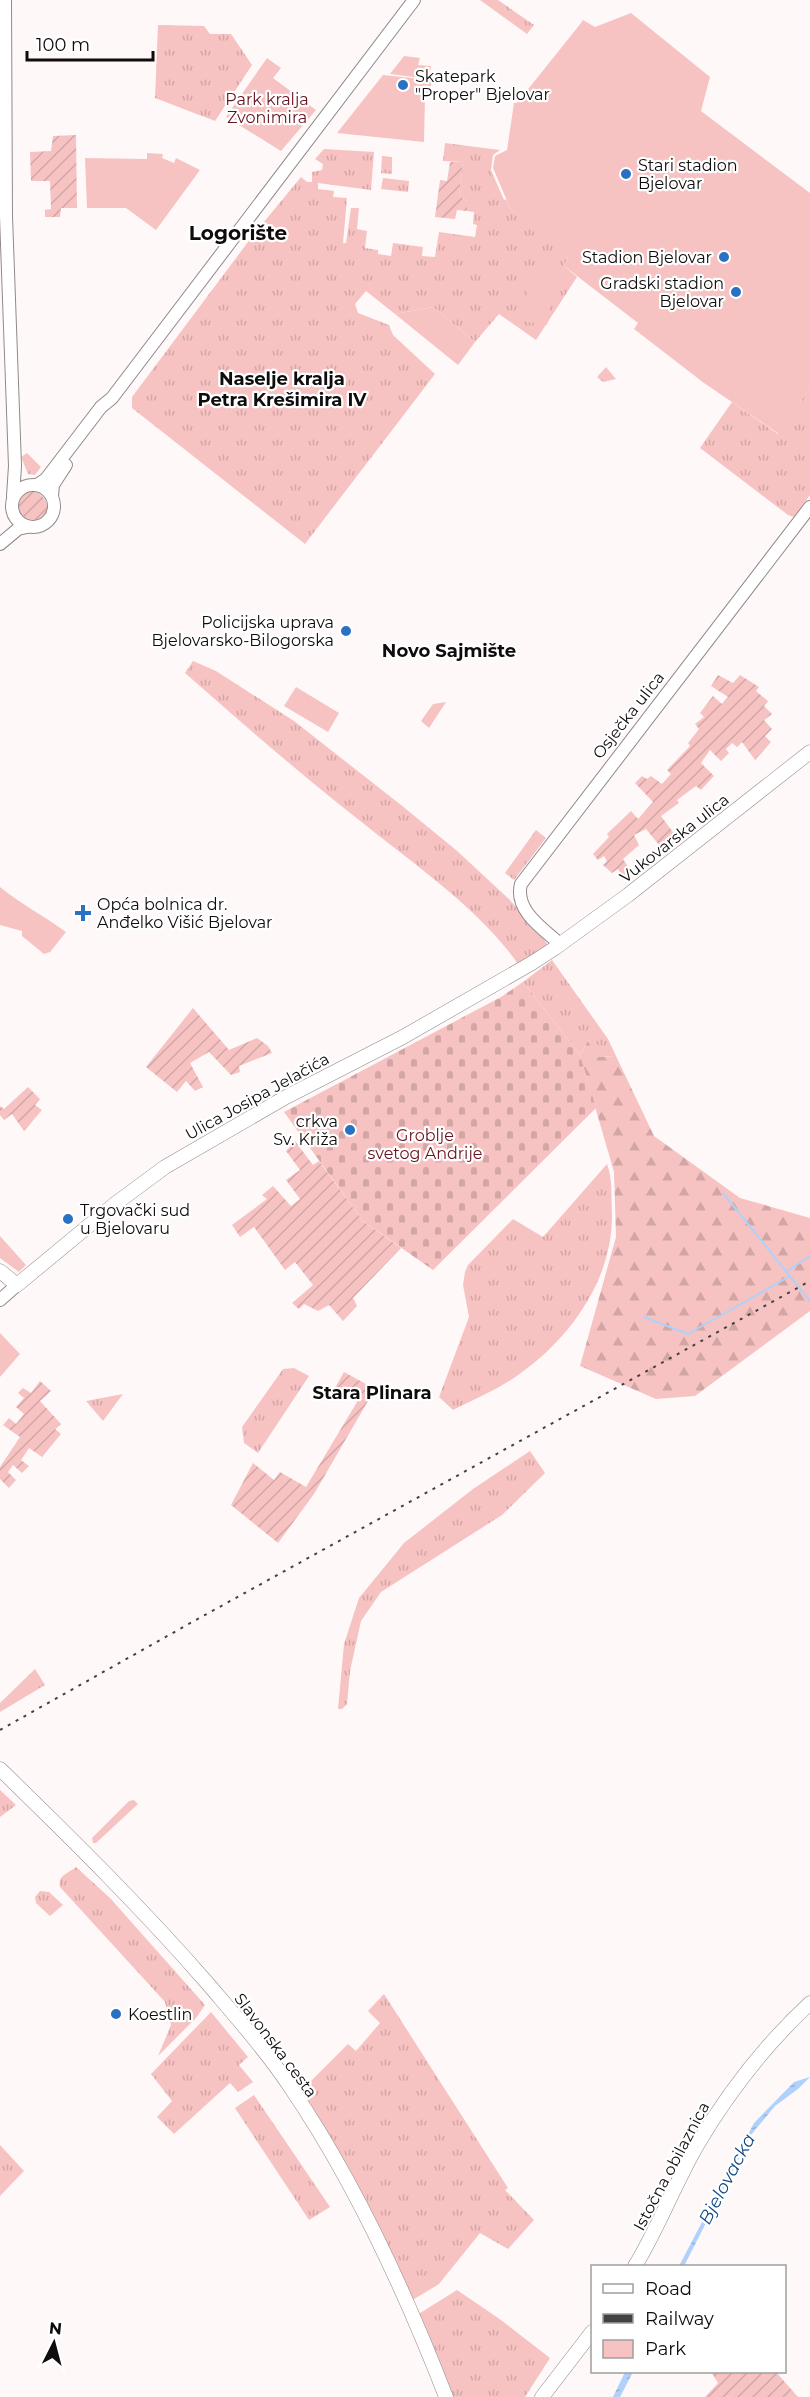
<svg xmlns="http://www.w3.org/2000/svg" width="810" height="2397" viewBox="0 0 810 2397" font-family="Montserrat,sans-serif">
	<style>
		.grass { fill: url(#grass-tufts) }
		.forest { fill: url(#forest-firs) }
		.cemetery { fill: url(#cemetery-stones) }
		.park { fill: #f7c3c2 }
		.garden { fill: url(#garden-furrows) }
		.water { fill: url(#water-ripples) }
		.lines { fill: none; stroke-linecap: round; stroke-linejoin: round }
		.stream { stroke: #afd1fb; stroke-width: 2 }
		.secondary-casing { stroke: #8f8a89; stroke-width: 14 }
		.primary-casing { stroke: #8f8a89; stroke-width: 15 }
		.secondary { stroke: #fff; stroke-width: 12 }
		.primary { stroke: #fff; stroke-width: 14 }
		.rail { stroke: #444141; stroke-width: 2; stroke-dasharray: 3 6; stroke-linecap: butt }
		.poi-dot { fill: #2a71c2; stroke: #fff; stroke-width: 2 }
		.labels { text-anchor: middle; stroke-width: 4.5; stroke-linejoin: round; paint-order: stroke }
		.poi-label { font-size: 16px; fill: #0e0c0c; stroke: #fff; text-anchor: start }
		.park-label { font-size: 16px; fill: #67131f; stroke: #fff }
		.street-label { font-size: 16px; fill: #0e0c0c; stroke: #fff }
		.neighbourhood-label { font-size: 18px; font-weight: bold; fill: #0e0c0c; stroke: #fff }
		.water-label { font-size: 18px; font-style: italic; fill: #114a86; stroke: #fff }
		.quarter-label { font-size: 20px; font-weight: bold; fill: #0e0c0c; stroke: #fff }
	</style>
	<defs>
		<pattern id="grass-tufts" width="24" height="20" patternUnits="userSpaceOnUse" patternTransform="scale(1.5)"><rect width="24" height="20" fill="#f7c3c2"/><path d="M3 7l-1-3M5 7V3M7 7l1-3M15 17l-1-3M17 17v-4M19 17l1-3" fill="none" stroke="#d3a6a6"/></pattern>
		<pattern id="forest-firs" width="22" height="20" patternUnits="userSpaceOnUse" patternTransform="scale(1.5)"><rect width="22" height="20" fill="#f7c3c2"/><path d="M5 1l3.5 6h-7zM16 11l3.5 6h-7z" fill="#d3a6a6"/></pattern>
		<pattern id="cemetery-stones" width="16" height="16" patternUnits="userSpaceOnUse" patternTransform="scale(1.5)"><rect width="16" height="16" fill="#f7c3c2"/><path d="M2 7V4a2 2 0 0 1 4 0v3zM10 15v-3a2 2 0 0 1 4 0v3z" fill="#d3a6a6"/></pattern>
		<pattern id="garden-furrows" width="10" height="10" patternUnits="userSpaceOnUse" patternTransform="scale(1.5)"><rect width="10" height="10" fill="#f7c3c2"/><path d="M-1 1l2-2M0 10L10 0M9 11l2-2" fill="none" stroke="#d3a6a6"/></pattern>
		<pattern id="water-ripples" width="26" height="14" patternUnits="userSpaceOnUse" patternTransform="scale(1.5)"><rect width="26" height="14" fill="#afd1fb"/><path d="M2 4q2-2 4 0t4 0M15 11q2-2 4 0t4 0" fill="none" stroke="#95b2d6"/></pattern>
	</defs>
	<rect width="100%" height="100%" fill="#fef8f8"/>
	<g class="grass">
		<polygon points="480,0 498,0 534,25 527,34"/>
		<polygon points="158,25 204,26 210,34 231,34 252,65 215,121 155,98"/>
		<polygon points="445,143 500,150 493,155 491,170 504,200 506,199 511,210 568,257 564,266 577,277 536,340 499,314 475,342 433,307 395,314 366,291 355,304 358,313 389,325 393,335 435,374 305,544 132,408 132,397 254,234 301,177 307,182 312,182 312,172 322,170 323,164 315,159 324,149 374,152 371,190 318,183 318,189 334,191 333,197 347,198 343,243 346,243 351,208 359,208 357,229 367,231 365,248 378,250 378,254 391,256 393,243 423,247 422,256 435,257 439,232 475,237 477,225 473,224 474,212 467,211 467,201 459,195 463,162 443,161"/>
		<polygon points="382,156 392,157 392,174 381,173"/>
		<polygon points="383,178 409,181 408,192 381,189"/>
		<polygon points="606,367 616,379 603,382 597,377"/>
		<polygon points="810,388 810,495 794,517 788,515 700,448 732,402 778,434"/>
		<polygon points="27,453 41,467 35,475 28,474 21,457"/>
		<path d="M193,661L216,671L294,721L401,805L456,850L510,900L550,947L520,967C483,911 411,862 359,820C299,773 242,723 185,673Z"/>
		<polygon points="446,702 429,728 421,721 433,704"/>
		<polygon points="536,830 546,838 514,880 505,873"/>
		<polygon points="552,960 608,1039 616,1056 597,1057 589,1039 580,1055 523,982"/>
		<path d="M607,1164C613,1180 611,1197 612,1214C613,1279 570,1339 518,1375C499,1389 474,1399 453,1410L439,1397L469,1317L463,1285L465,1272L468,1265L513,1219L543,1237Z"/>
		<polygon points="294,1368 309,1376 258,1453 244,1443 242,1427 283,1369"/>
		<polygon points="123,1394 103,1421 86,1401"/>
		<polygon points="530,1451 545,1473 502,1515 381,1592 361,1621 350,1671 347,1704 342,1709 338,1709 344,1644 359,1598 404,1543 473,1489"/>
		<polygon points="35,1669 45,1685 0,1712 0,1703"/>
		<polygon points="0,1790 16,1805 0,1817"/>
		<polygon points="134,1800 138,1804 96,1843 93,1843 92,1838 129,1801"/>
		<path d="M76,1867L110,1898L205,2005L196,2018L158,2056L171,2025L165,2002L60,1887C57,1875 69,1873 76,1867Z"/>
		<polygon points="40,1891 49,1892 63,1905 50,1916 36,1903 35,1897"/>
		<polygon points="384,1994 508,2188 505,2190 534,2220 508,2249 480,2233 439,2284 406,2304 296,2096 348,2044 356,2051 380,2023 368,2011"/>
		<polygon points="211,2012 248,2057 239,2065 253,2082 238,2092 230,2083 174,2134 157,2117 172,2101 151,2074"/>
		<polygon points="254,2095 330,2207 309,2220 235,2108"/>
		<polygon points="0,2145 24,2171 0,2196"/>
		<polygon points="457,2290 501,2320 550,2358 525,2397 451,2397 417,2315"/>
	</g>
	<polygon class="forest" points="589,1039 600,1046 597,1057 616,1056 654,1136 740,1198 810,1218 810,1311 695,1396 656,1399 580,1366 616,1237 614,1172 580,1055"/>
	<polygon class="cemetery" points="523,982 580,1055 596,1108 433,1270 363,1221 284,1112 501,997"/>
	<g class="park">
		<polygon points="631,13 710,77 701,111 810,193 810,388 779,434 704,383 634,329 638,323 564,266 568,257 533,231 511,210 493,168 495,156 507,150 514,103 517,103 581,23 583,20 595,27"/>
		<polygon points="404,56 420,58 418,65 431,66 429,79 390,74"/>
		<polygon points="267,58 281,68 273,78 316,110 281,151 226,117"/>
		<polygon points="383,75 432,80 429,97 425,97 424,142 337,133"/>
		<polygon points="147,153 163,154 162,158 174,163 176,158 200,170 156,230 126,208 87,208 85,158 147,159"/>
		<polygon points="531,269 556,273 547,325 522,321"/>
		<polygon points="433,307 475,342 458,365 395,314"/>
		<polygon points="296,687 339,713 328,732 284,706"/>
		<path d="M0,887C21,904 44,916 66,932L50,952L44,954L22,936V931L0,925Z"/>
		<polygon points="0,1236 26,1265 19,1272 0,1258"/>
		<polygon points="0,1333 20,1354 0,1377"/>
	</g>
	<g class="garden">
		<polygon points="76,135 77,208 61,208 60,217 45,217 45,210 51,209 50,181 31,181 30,152 51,151 53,136"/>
		<polygon points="450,162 463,162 459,195 467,201 467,211 457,210 455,219 435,217 440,180 447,181"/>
		<circle cx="32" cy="507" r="15"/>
		<polygon points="718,675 733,683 740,675 759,687 756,691 768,701 764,706 772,714 764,720 772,729 765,736 771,742 755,760 742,742 737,747 732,743 726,749 729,753 721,761 710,750 701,763 714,776 701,790 696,786 677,800 679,803 661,816 678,839 664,851 646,829 634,835 639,845 623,859 633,874 625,880 618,869 612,873 603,865 607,861 604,856 598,860 593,854 609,837 607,834 631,811 638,819 653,802 635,783 642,776 647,779 651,776 662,784 671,774 667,770 690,746 688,743 699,729 695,724 704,717 700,713 713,696 722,704 728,697 711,686"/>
		<polygon points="193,1008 229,1050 257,1038 268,1046 272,1053 239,1066 240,1072 231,1075 209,1052 190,1063 203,1087 195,1091 186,1081 177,1092 146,1067"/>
		<polygon points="28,1087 40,1099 35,1105 42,1110 24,1131 12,1114 4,1120 0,1115 0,1106 4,1109"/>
		<polygon points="295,1141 313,1165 319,1161 363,1221 401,1248 353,1298 357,1306 343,1321 329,1305 318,1311 304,1304 299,1309 292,1303 313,1285 295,1262 285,1270 254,1227 240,1237 232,1225 267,1199 262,1195 273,1186 291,1206 300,1199 286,1180 300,1170 286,1151"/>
		<polygon points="344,1372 375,1389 314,1494 278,1543 231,1505 253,1463 274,1480 280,1472 306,1487 357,1402 335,1388"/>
		<polygon points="40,1381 51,1391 40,1401 61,1424 55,1429 61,1434 42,1457 29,1448 21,1460 29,1466 22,1473 13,1465 8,1472 16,1480 9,1488 0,1479 0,1467 20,1437 3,1425 9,1418 16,1424 24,1414 16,1407 24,1398 18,1393 23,1388 31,1393"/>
		<polygon points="711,2372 776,2372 798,2397 705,2397 718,2383"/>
	</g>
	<g class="water">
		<polygon points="810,2077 798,2089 775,2106 751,2135 684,2266 679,2266 754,2123 794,2082"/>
		<polygon points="625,2372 633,2372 620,2397 613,2397"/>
	</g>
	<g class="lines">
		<g class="stream">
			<polyline points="723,1193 810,1301"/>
			<polyline points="787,1271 810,1256"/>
			<polyline points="644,1317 688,1334 790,1276"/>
		</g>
		<defs>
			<g id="secondary">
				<polyline points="5,0 6,216 15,466 13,496"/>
				<circle cx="33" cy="506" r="21"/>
				<polyline points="37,485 46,479 101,407 112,398 414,0"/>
				<polyline points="52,496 53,485 66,465"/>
				<polyline points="0,544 18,529 27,527"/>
				<path d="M560,944C543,929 514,910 521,884L810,507"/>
				<polyline points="0,1300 17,1285"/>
			</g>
			<g id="primary">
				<polyline points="0,1271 17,1285 115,1204 165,1167 286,1097 403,1037 532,963 555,948 628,895 810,752"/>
				<path d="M0,1769C73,1840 142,1908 209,1985C237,2018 267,2052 291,2088C353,2179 406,2294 446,2397"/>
				<path d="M635,2266C658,2228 674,2186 696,2147C727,2094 765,2045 810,2003"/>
				<polyline points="542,2397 592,2332"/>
			</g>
		</defs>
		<use href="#secondary" class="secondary-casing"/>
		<use href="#primary" class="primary-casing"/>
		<use href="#secondary" class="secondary"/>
		<use href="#primary" class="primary"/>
		<polyline class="rail" points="0,1730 194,1621 810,1281"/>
	</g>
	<g class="poi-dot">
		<circle cx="403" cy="85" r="6"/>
		<circle cx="626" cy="174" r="6"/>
		<circle cx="724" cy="257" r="6"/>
		<circle cx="736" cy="292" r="6"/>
		<circle cx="346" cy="631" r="6"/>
		<path d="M80 904h6v6h6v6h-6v6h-6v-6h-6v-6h6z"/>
		<circle cx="350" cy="1130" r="6"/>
		<circle cx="68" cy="1219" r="6"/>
		<circle cx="116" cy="2014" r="6"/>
	</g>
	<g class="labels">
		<g class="poi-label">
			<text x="415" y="82">Skatepark<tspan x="415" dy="18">"Proper" Bjelovar</tspan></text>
			<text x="638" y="171">Stari stadion<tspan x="638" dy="18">Bjelovar</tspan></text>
			<text x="712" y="263" text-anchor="end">Stadion Bjelovar</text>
			<text x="724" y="289" text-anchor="end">Gradski stadion<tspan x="724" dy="18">Bjelovar</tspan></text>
			<text x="334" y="628" text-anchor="end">Policijska uprava<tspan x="334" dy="18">Bjelovarsko-Bilogorska</tspan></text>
			<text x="97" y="910">Opća bolnica dr.<tspan x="97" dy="18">Anđelko Višić Bjelovar</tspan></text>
			<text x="338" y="1127" text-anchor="end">crkva<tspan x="338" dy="18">Sv. Križa</tspan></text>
			<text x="80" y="1216">Trgovački sud<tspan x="80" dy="18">u Bjelovaru</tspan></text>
			<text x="128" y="2020">Koestlin</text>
		</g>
		<g class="park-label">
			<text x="267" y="105">Park kralja<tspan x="267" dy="18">Zvonimira</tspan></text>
			<text x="425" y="1141">Groblje<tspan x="425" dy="18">svetog Andrije</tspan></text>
		</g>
		<g class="street-label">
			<text transform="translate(628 715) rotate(-52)" y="6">Osječka ulica</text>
			<text transform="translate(674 838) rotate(-38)" y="6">Vukovarska ulica</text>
			<text transform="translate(257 1096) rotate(-29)" y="6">Ulica Josipa Jelačića</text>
			<text transform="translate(276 2045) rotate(53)" y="6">Slavonska cesta</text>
			<text transform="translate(671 2166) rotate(-62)" y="6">Istočna obilaznica</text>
		</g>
		<g class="neighbourhood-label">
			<text x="282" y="385">Naselje kralja<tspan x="282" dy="21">Petra Krešimira IV</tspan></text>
			<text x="449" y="657">Novo Sajmište</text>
			<text x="372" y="1399">Stara Plinara</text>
		</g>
		<g class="water-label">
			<text transform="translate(727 2179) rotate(-62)" y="6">Bjelovacka</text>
		</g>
		<g class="quarter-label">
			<text x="238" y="240">Logorište</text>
		</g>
	</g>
	<rect x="591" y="2265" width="195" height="108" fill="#ffffff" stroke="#9f9e9e" stroke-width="1.5"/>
	<rect x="603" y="2284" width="30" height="9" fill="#ffffff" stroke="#9f9e9e" stroke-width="1.5"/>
	<text x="645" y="2295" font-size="18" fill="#0e0c0c">Road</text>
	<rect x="603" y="2314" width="30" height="9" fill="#444141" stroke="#9f9e9e" stroke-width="1.5"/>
	<text x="645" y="2325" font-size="18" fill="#0e0c0c">Railway</text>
	<rect x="603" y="2340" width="30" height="18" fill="#f7c3c2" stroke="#9f9e9e" stroke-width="1.5"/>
	<text x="645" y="2355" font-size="18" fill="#0e0c0c">Park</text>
	<g transform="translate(54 2343) rotate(6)" stroke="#ffffff" stroke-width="4.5" paint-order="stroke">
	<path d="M0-4.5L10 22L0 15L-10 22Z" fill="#0e0c0c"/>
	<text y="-9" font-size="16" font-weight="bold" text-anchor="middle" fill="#0e0c0c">N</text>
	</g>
	<path d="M27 51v9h126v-9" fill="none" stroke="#0e0c0c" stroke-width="3"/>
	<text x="36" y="51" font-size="18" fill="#0e0c0c" stroke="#ffffff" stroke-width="4.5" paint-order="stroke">100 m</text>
</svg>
